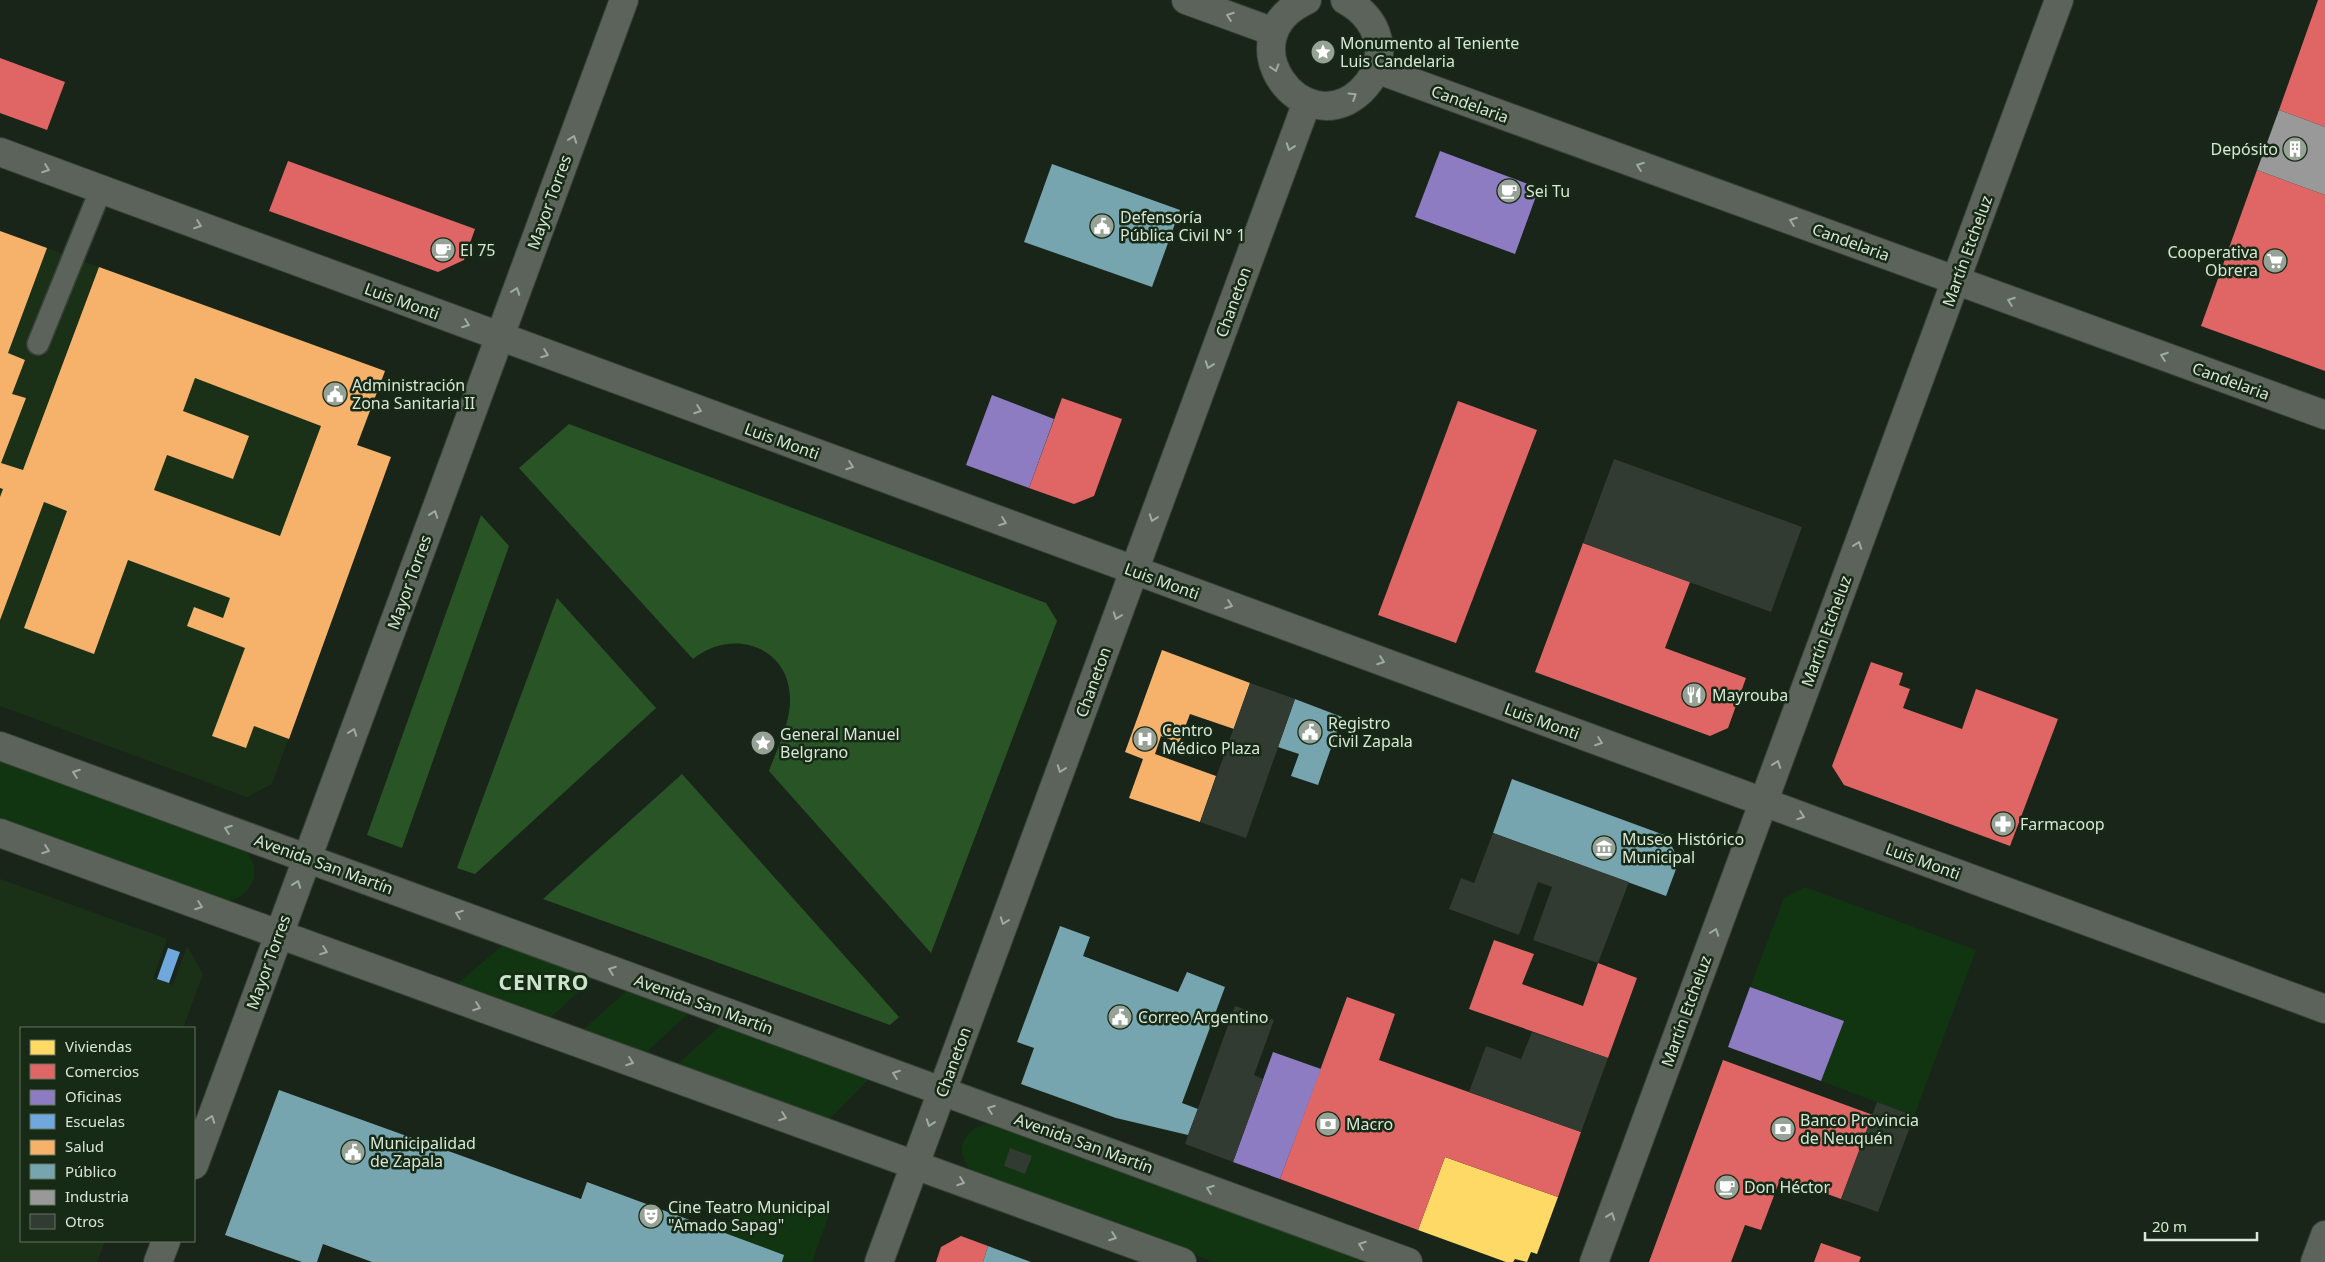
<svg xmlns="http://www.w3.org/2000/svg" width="2325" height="1262" viewBox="0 0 2325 1262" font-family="'Noto Sans',sans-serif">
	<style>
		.built { fill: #1a3118 }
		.green { fill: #113510 }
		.forest { fill: #295526 }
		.homes { fill: #ffd966 }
		.shops { fill: #e06666 }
		.offices { fill: #8e7cc3 }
		.schools { fill: #6fa8dc }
		.health { fill: #f6b26b; fill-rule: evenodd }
		.public { fill: #76a5af }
		.industry { fill: #999 }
		.building { fill: #323b32 }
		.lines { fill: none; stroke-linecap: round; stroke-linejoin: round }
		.lane-casing { stroke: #384138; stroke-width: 24 }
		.street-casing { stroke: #384138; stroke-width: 30 }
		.secondary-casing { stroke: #384138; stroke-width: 30 }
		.lane { stroke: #5b635a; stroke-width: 21 }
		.street { stroke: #5b635a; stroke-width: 28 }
		.secondary { stroke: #5b635a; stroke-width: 28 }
		.oneway { stroke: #a0ab9f }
		.labels { text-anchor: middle; stroke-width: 5; stroke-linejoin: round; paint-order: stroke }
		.poi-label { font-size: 16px; fill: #d9e6d8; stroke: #162a15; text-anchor: start }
		.street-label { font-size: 16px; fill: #d9e6d8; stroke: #162a15 }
		.district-label { font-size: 21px; font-weight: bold; letter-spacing: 1px; fill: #cbe4c9; stroke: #162a15 }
	</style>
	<rect width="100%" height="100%" fill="#1a251a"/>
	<g class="built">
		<polygon points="0,231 385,371 358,445 391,457 272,784 247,797 0,706"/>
		<polygon points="0,879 167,939 153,978 173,985 187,946 203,974 183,1028 21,1028 21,1241 105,1241 97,1262 0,1262"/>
	</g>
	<g class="green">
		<path d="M0,760L245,850C264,871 252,898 225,901L0,820Z"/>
		<polygon points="1805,887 1976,950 1914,1116 1821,1081 1843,1021 1750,987 1784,898"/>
		<polygon points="505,943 596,976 549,1019 456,985"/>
		<polygon points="629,989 691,1011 644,1054 582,1031"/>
		<polygon points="724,1023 871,1077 828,1120 676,1065"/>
		<path d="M990,1123L1377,1262H1214L979,1177C952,1159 958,1129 990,1123Z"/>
		<path d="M759,1202L793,1205L829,1215L812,1262H782L784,1255L724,1233C732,1215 738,1205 759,1202Z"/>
	</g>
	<g class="forest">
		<path d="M569,424L1046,603L1057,621L931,953L769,771C777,749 791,722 790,698C789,645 731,628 693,659L519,468Z"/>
		<polygon points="481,515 509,546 402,848 367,835"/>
		<polygon points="557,598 656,708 475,874 457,868"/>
		<polygon points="682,774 899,1017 890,1025 543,899"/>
	</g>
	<polygon class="homes" points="1445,1157 1558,1197 1537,1254 1531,1252 1527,1262 1515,1259 1513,1262 1506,1262 1418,1230"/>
	<g class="shops">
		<polygon points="2318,0 2325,0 2325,127 2279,110"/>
		<polygon points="0,58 65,82 47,130 0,113"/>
		<polygon points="288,161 475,229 464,260 438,272 269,211"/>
		<polygon points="2257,170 2325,195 2325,371 2201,326"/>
		<polygon points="1062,398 1122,419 1094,496 1074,504 1029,488"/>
		<polygon points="1458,401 1537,430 1456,643 1378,615"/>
		<polygon points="1583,543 1690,582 1665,648 1746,678 1728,728 1710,736 1535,672"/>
		<polygon points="1871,662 1903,673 1899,685 1910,689 1903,708 1962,729 1976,689 2058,719 2010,846 1844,785 1832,766"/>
		<polygon points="1494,940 1534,954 1522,984 1583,1006 1598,963 1637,978 1608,1058 1469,1009"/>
		<polygon points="1347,997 1395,1014 1379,1060 1581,1132 1558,1197 1445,1157 1418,1230 1280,1179"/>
		<polygon points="1723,1060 1873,1115 1841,1199 1781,1177 1761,1230 1745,1225 1731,1262 1649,1262"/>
		<polygon points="961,1236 988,1246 983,1262 936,1262 941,1247"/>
		<polygon points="1821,1243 1861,1257 1859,1262 1814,1262"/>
	</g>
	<g class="offices">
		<polygon points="1440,151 1539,188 1515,254 1415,217"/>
		<polygon points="992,395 1054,419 1029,488 966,465"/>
		<polygon points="1750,987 1844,1021 1821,1081 1728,1047"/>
		<polygon points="1273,1052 1321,1069 1280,1179 1233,1162"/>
	</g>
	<polygon class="schools" points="168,948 180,952 169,983 157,979"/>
	<g class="health">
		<path d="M0,231L47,248L8,353L25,360L12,394L26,398L1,463L23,470L99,267L385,371L357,445L391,457L289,739L254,726L246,748L212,736L245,648L187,626L194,607L223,618L230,598L128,560L94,654L24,628L67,511L44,502L0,620V497L3,489L0,488ZM195,378L321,426L280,536L154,490L167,455L233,479L249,436L183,411Z"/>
		<polygon points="1162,650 1250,683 1234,729 1190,714 1179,743 1161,736 1155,754 1216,776 1200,822 1129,798 1143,759 1125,752"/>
	</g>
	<g class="public">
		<polygon points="1052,164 1180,210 1152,287 1024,242"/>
		<polygon points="1295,699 1342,717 1318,785 1291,776 1299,754 1278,747"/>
		<polygon points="1512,779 1667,836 1679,861 1666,896 1493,833"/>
		<polygon points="1060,926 1090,937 1083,956 1178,992 1187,972 1225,987 1182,1103 1198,1109 1188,1135 1116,1118 1021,1084 1034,1048 1017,1042"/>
		<polygon points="279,1090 581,1199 587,1182 784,1255 782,1262 372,1262 323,1244 317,1262 302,1262 225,1235"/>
		<polygon points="988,1246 1031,1262 983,1262"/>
	</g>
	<polygon class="industry" points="2279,110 2325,127 2325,195 2257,170"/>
	<g class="building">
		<polygon points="1614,459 1802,527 1771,612 1583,543"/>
		<polygon points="1250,683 1295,699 1246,838 1200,822"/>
		<polygon points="1493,833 1629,882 1598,963 1533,940 1552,887 1538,882 1519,935 1449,909 1461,878 1474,883"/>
		<polygon points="1235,1006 1274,1020 1254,1075 1263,1079 1233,1162 1185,1144"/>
		<polygon points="1532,1032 1608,1058 1581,1132 1469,1092 1486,1046 1521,1059"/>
		<polygon points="1877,1102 1914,1116 1878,1212 1841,1199"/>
		<polygon points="1010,1148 1032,1156 1025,1174 1004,1166"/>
	</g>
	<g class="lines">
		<defs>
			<polyline id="lane" points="38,344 101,189"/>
			<g id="street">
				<polyline points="1186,0 1274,32"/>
				<path d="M1307,0C1224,38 1303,145 1361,91C1372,80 1380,66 1379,50C1378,27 1365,11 1345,0"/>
				<polyline points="1376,69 2325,415"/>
				<polyline points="0,152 2325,1009"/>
				<polyline points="194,1165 624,0"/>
				<polyline points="158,1262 166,1241"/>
				<polyline points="879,1262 1307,102"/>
				<polyline points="1594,1262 2059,0"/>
			</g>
			<g id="secondary">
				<polyline points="0,746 1408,1262"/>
				<polyline points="0,833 1182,1262"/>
				<polyline points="2315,1262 2325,1235"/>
			</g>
		</defs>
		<use href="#lane" class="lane-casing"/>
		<use href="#street" class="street-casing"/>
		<use href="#secondary" class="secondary-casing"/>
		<use href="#lane" class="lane"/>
		<use href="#street" class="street"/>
		<use href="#secondary" class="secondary"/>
	</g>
	<defs><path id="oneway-chevron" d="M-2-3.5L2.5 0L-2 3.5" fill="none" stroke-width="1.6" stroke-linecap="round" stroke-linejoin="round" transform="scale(1.25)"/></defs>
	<g class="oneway">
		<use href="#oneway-chevron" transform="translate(1230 16) rotate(-160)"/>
		<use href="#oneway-chevron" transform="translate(1275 68) rotate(73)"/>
		<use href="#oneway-chevron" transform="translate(1353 96) rotate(-32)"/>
		<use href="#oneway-chevron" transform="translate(573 139) rotate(-70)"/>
		<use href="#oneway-chevron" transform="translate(1290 147) rotate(110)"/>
		<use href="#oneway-chevron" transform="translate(1640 166) rotate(-160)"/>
		<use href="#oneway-chevron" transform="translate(46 169) rotate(20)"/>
		<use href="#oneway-chevron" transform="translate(1793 221) rotate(-160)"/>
		<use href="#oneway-chevron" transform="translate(198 225) rotate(20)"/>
		<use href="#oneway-chevron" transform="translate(516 291) rotate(-70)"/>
		<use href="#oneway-chevron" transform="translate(2011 301) rotate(-160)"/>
		<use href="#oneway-chevron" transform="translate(466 324) rotate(20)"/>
		<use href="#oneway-chevron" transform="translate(545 354) rotate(20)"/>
		<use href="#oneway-chevron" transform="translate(2164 356) rotate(-160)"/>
		<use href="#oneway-chevron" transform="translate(1209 365) rotate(110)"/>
		<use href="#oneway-chevron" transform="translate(698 410) rotate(20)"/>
		<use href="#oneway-chevron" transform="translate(850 466) rotate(20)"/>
		<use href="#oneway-chevron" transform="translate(434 514) rotate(-70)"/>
		<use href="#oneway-chevron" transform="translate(1153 518) rotate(110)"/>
		<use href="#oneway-chevron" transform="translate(1003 522) rotate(20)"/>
		<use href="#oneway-chevron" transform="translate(1858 545) rotate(-70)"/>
		<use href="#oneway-chevron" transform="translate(1229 605) rotate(20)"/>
		<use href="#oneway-chevron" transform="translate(1117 616) rotate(110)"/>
		<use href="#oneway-chevron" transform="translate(1381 661) rotate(20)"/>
		<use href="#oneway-chevron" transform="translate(353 732) rotate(-70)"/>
		<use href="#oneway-chevron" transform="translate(1599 742) rotate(20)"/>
		<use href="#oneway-chevron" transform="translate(1777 764) rotate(-70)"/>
		<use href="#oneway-chevron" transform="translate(1061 769) rotate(110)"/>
		<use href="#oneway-chevron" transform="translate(76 773) rotate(-160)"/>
		<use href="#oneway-chevron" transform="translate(1801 816) rotate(20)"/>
		<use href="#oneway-chevron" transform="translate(228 829) rotate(-160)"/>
		<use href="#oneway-chevron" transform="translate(46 850) rotate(20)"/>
		<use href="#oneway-chevron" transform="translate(297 884) rotate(-70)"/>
		<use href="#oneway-chevron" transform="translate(199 906) rotate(20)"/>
		<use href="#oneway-chevron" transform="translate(459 914) rotate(-160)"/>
		<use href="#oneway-chevron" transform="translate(1004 921) rotate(110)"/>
		<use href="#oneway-chevron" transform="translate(1715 932) rotate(-70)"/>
		<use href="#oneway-chevron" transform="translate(324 951) rotate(20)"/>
		<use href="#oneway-chevron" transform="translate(612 970) rotate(-160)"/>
		<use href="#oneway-chevron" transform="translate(477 1007) rotate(20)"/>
		<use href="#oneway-chevron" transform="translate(630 1062) rotate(20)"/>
		<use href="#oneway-chevron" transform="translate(896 1074) rotate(-160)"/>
		<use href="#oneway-chevron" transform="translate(991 1109) rotate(-160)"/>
		<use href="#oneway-chevron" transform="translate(783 1117) rotate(20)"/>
		<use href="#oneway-chevron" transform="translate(211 1119) rotate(-70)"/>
		<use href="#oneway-chevron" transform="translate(930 1123) rotate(110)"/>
		<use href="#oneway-chevron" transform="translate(961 1182) rotate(20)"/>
		<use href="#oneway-chevron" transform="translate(1210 1189) rotate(-160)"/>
		<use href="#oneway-chevron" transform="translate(1611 1216) rotate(-70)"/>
		<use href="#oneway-chevron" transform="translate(1113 1237) rotate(20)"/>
		<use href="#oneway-chevron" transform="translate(1362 1245) rotate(-160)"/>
	</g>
	<defs>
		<symbol id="sight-disc" viewBox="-11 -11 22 22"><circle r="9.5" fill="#96a296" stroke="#162a15"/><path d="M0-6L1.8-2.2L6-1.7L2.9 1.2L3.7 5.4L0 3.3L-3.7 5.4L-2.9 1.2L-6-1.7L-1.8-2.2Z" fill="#fff"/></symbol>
		<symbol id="building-disc" viewBox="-11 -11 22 22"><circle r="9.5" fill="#96a296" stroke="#162a15"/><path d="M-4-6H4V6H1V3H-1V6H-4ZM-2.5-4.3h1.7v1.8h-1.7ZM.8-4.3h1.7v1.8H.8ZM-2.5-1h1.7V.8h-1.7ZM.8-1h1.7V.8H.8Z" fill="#fff"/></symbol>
		<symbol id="cafe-disc" viewBox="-11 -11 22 22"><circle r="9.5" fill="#96a296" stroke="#162a15"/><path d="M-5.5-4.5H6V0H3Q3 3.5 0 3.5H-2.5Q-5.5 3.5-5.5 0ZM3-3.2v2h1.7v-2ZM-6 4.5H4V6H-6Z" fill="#fff"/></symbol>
		<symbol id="civic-disc" viewBox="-11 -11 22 22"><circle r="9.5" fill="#96a296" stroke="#162a15"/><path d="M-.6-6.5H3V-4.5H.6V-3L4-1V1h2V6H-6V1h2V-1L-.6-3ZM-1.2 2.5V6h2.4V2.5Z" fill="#fff"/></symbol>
		<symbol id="supermarket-disc" viewBox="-11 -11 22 22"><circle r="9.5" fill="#96a296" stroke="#162a15"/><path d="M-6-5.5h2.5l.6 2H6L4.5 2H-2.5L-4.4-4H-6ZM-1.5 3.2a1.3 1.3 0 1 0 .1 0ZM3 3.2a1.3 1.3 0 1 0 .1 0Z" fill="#fff"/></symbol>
		<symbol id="restaurant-disc" viewBox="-11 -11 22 22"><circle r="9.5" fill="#96a296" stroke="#162a15"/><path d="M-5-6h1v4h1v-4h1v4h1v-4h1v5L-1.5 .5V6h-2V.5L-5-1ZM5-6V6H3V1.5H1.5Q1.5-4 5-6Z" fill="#fff"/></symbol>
		<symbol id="hospital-disc" viewBox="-11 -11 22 22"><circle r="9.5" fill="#96a296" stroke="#162a15"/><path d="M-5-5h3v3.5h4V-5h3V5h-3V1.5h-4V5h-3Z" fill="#fff"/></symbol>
		<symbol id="pharmacy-disc" viewBox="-11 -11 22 22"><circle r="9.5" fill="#96a296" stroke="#162a15"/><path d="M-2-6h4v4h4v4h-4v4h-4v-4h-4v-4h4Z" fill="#fff"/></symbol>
		<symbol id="museum-disc" viewBox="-11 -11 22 22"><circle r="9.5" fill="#96a296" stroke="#162a15"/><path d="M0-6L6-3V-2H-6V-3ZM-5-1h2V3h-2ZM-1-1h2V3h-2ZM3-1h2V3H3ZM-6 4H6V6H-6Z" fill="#fff"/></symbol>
		<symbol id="bank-disc" viewBox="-11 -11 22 22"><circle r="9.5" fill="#96a296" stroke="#162a15"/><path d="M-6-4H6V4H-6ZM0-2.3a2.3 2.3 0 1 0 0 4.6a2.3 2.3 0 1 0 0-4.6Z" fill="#fff"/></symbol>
		<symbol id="theatre-disc" viewBox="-11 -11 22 22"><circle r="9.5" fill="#96a296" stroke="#162a15"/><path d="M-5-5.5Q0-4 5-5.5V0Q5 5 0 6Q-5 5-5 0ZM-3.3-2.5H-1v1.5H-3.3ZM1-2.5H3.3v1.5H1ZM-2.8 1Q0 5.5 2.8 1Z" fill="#fff"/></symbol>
	</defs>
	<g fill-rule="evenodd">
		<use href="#sight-disc" x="1309" y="38" width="28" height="28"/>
		<use href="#building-disc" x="2281" y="135" width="28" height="28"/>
		<use href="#cafe-disc" x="1495" y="177" width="28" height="28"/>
		<use href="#civic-disc" x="1088" y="212" width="28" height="28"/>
		<use href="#cafe-disc" x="429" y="236" width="28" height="28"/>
		<use href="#supermarket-disc" x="2261" y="247" width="28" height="28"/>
		<use href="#civic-disc" x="321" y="380" width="28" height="28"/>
		<use href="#restaurant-disc" x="1680" y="681" width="28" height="28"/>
		<use href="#civic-disc" x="1296" y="718" width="28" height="28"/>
		<use href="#hospital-disc" x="1131" y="725" width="28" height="28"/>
		<use href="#sight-disc" x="749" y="729" width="28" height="28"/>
		<use href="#pharmacy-disc" x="1989" y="810" width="28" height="28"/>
		<use href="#museum-disc" x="1590" y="834" width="28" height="28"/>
		<use href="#civic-disc" x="1106" y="1003" width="28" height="28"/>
		<use href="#bank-disc" x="1314" y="1110" width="28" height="28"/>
		<use href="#bank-disc" x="1769" y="1115" width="28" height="28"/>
		<use href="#civic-disc" x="339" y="1138" width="28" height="28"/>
		<use href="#cafe-disc" x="1713" y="1173" width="28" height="28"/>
		<use href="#theatre-disc" x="637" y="1202" width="28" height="28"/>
	</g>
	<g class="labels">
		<g class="poi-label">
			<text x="1340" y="49">Monumento al Teniente<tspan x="1340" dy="18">Luis Candelaria</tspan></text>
			<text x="2278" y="155" text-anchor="end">Depósito</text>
			<text x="1526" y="197">Sei Tu</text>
			<text x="1120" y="223">Defensoría<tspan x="1120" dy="18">Pública Civil N° 1</tspan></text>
			<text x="460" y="256">El 75</text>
			<text x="2258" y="258" text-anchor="end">Cooperativa<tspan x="2258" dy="18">Obrera</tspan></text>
			<text x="352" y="391">Administración<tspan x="352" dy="18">Zona Sanitaria II</tspan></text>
			<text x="1712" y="701">Mayrouba</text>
			<text x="1328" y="729">Registro<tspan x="1328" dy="18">Civil Zapala</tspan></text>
			<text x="1162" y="736">Centro<tspan x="1162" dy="18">Médico Plaza</tspan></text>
			<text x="780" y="740">General Manuel<tspan x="780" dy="18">Belgrano</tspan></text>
			<text x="2020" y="830">Farmacoop</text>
			<text x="1622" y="845">Museo Histórico<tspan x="1622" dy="18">Municipal</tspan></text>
			<text x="1138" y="1023">Correo Argentino</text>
			<text x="1800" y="1126">Banco Provincia<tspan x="1800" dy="18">de Neuquén</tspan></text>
			<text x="1346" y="1130">Macro</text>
			<text x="370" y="1149">Municipalidad<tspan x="370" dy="18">de Zapala</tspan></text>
			<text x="1744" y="1193">Don Héctor</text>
			<text x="668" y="1213">Cine Teatro Municipal<tspan x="668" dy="18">"Amado Sapag"</tspan></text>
		</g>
		<g class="street-label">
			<text transform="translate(1470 104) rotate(20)" y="6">Candelaria</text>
			<text transform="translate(549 202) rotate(-70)" y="6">Mayor Torres</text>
			<text transform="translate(1851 242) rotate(20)" y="6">Candelaria</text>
			<text transform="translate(1967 251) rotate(-70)" y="6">Martín Etcheluz</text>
			<text transform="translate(402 301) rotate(20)" y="6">Luis Monti</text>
			<text transform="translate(1233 302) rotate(-70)" y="6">Chaneton</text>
			<text transform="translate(2231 381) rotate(20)" y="6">Candelaria</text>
			<text transform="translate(782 441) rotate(20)" y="6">Luis Monti</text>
			<text transform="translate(1162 581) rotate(20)" y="6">Luis Monti</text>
			<text transform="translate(409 582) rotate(-70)" y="6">Mayor Torres</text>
			<text transform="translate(1826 631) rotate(-70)" y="6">Martín Etcheluz</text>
			<text transform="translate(1093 682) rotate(-70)" y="6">Chaneton</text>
			<text transform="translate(1542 721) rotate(20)" y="6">Luis Monti</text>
			<text transform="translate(1923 861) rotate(20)" y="6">Luis Monti</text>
			<text transform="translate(324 864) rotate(20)" y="6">Avenida San Martín</text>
			<text transform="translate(268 962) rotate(-70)" y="6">Mayor Torres</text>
			<text transform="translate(704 1004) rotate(20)" y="6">Avenida San Martín</text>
			<text transform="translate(1686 1011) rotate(-70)" y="6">Martín Etcheluz</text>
			<text transform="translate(953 1062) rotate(-70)" y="6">Chaneton</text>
			<text transform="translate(1084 1143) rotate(20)" y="6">Avenida San Martín</text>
		</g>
		<g class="district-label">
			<text x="544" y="990">CENTRO</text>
		</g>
	</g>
	<rect x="20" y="1027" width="175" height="215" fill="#162a15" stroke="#647563"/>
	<rect x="30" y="1040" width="25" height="15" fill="#ffd966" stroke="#647563"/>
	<text x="65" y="1052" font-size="15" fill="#d9e6d8">Viviendas</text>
	<rect x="30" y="1064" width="25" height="15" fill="#e06666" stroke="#647563"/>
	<text x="65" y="1077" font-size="15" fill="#d9e6d8">Comercios</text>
	<rect x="30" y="1090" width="25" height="15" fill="#8e7cc3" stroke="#647563"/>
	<text x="65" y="1102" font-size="15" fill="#d9e6d8">Oficinas</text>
	<rect x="30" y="1114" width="25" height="15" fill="#6fa8dc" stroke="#647563"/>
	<text x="65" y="1127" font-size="15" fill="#d9e6d8">Escuelas</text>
	<rect x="30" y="1140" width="25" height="15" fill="#f6b26b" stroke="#647563"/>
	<text x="65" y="1152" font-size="15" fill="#d9e6d8">Salud</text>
	<rect x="30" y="1164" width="25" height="15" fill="#76a5af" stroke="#647563"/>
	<text x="65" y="1177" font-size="15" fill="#d9e6d8">Público</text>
	<rect x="30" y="1190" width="25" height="15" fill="#999999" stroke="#647563"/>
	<text x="65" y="1202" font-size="15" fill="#d9e6d8">Industria</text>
	<rect x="30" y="1214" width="25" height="15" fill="#323b32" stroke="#647563"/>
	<text x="65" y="1227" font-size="15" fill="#d9e6d8">Otros</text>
	<path d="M2145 1232v8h112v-8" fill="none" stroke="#d9e6d8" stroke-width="2.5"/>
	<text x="2152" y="1232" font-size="15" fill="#d9e6d8" stroke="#162a15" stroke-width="4" paint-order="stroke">20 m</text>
</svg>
